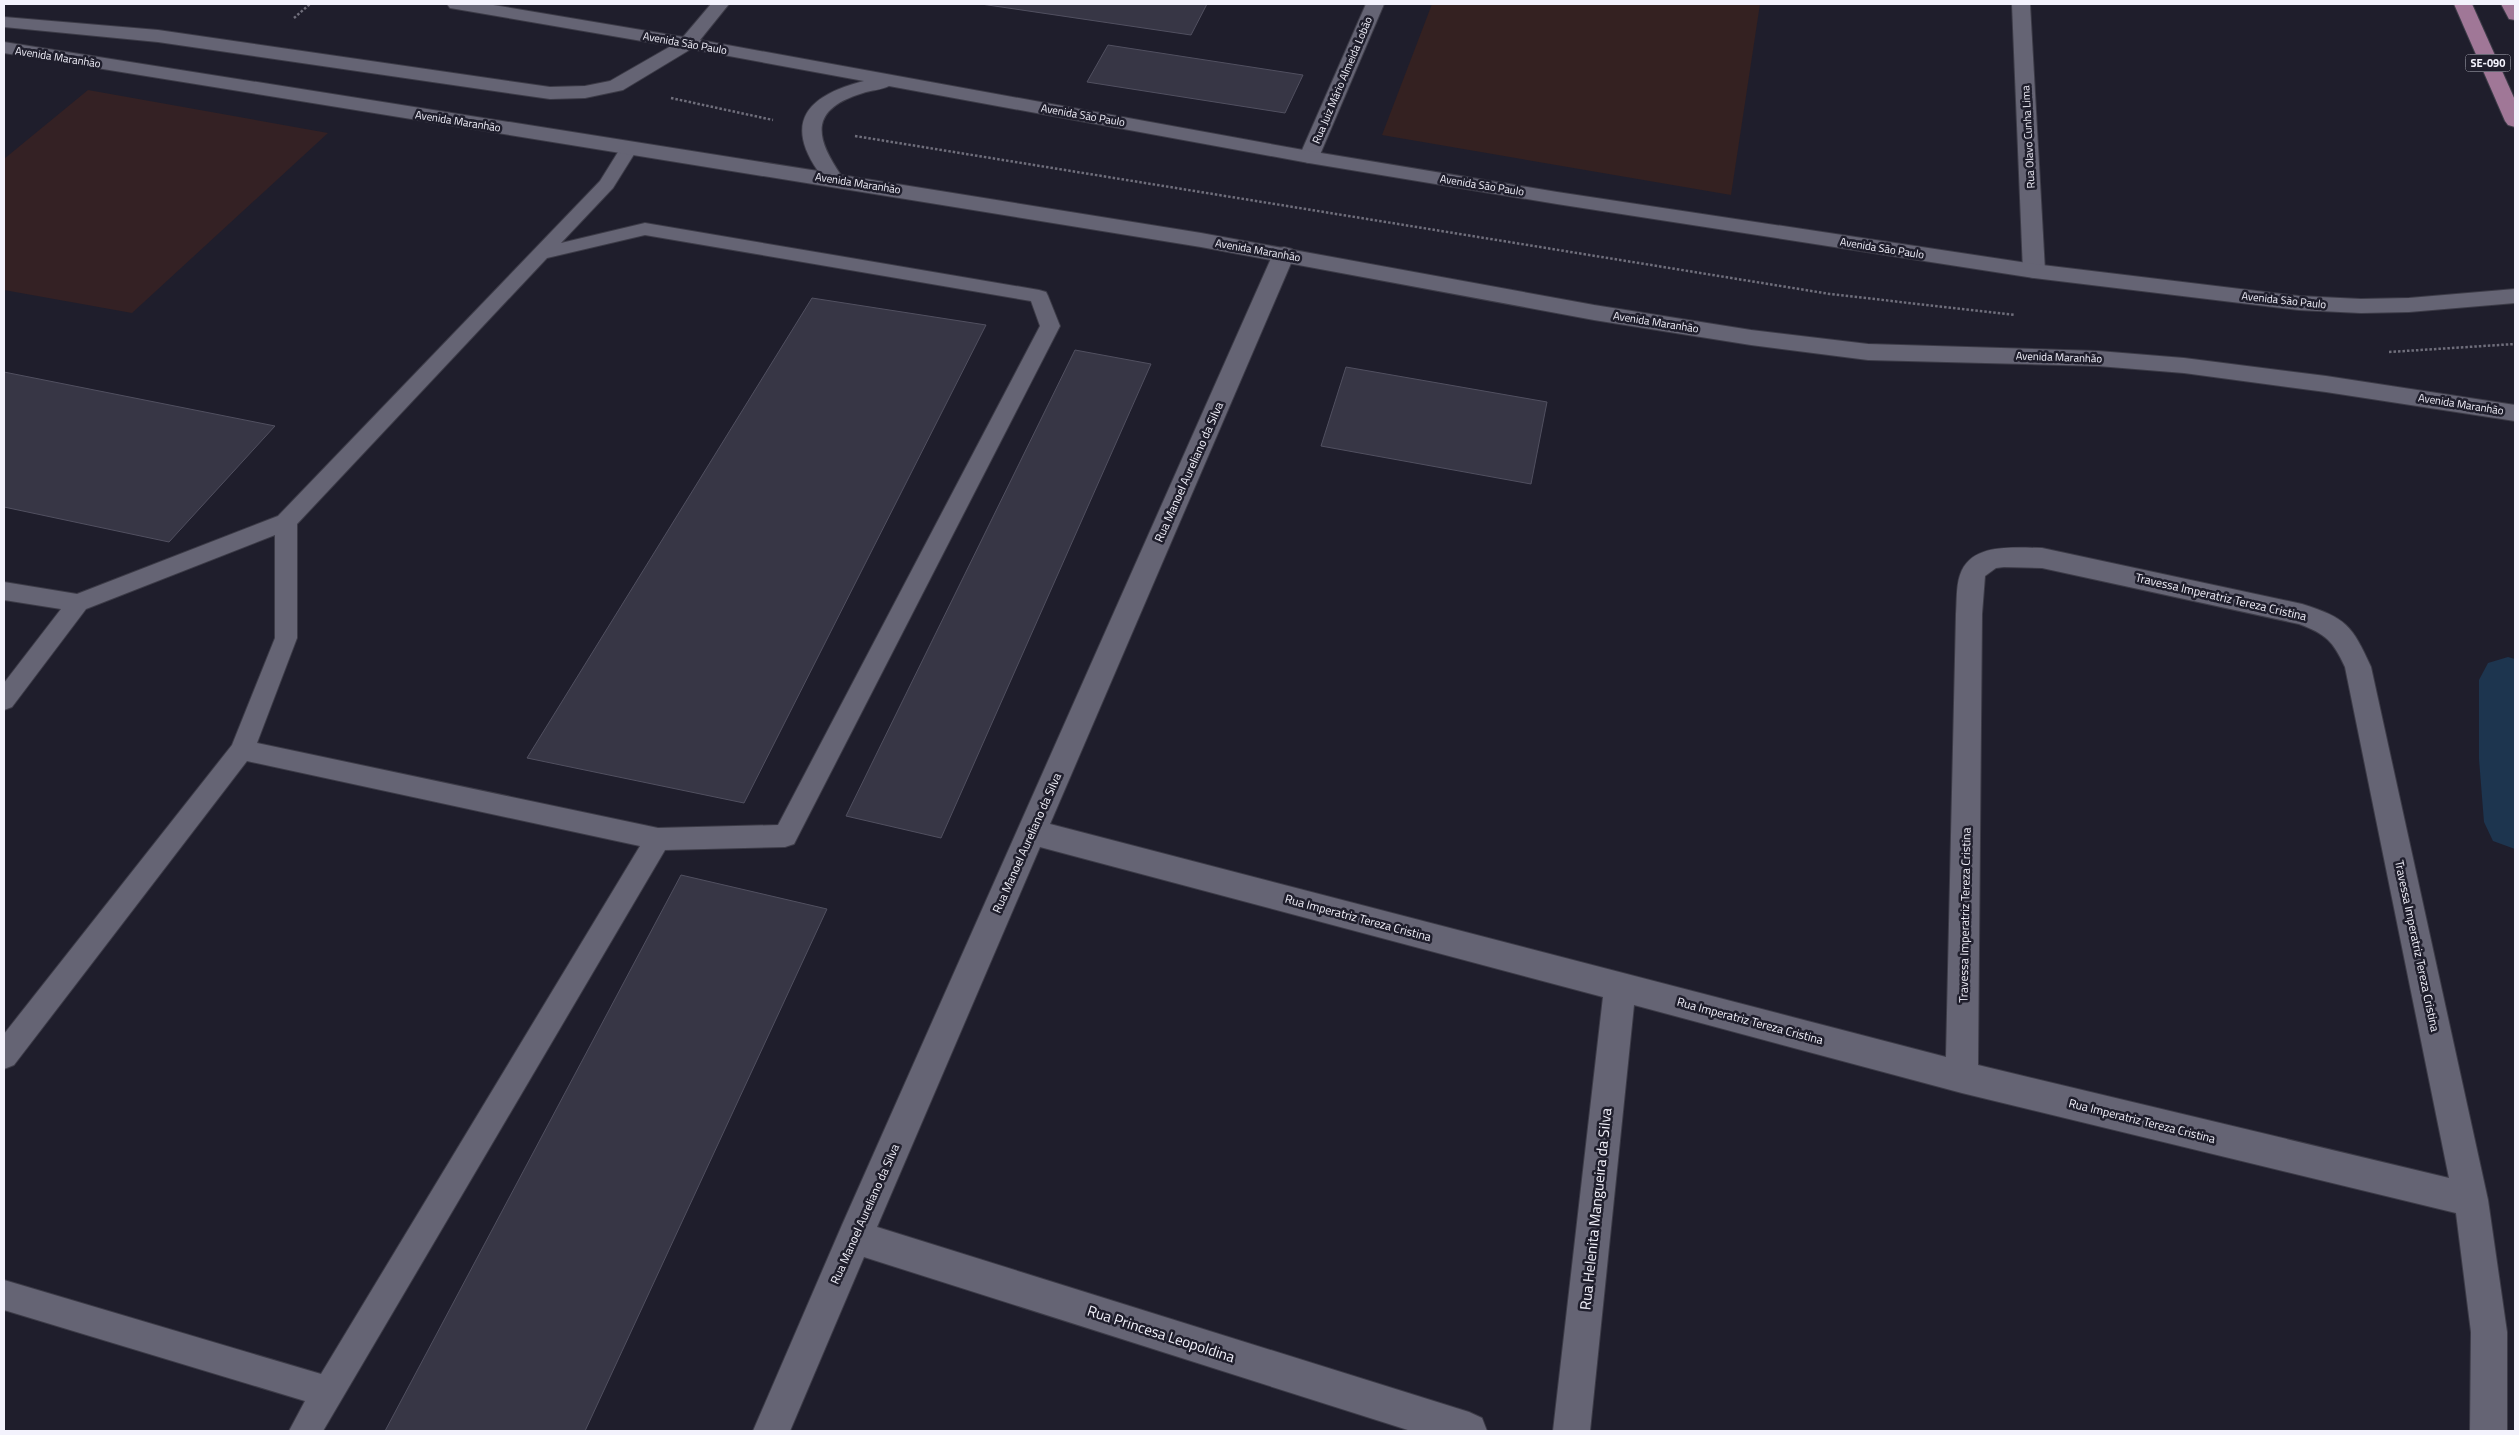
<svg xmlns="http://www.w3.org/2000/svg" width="2519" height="1435" viewBox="0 0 2519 1435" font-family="'Titillium Web',sans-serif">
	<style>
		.industrial { fill: #342121 }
		.education { fill: #342124 }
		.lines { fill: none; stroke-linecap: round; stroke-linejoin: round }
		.canal { fill: #1d354f; fill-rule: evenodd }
		.building { fill: #373645; stroke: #515060 }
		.lane-casing { stroke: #3c3b47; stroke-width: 2 }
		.street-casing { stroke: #3c3b47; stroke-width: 2 }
		.secondary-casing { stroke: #3c3b47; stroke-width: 2 }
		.primary-casing { stroke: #3c3b47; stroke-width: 2 }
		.path { stroke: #6f6e7b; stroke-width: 2.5; stroke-dasharray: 2.5 2; stroke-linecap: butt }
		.lane { fill: #656474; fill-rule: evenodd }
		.street { fill: #656474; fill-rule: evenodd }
		.secondary { fill: #656474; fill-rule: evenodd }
		.primary { fill: #a07797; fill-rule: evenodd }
		.labels { text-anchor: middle; stroke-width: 5; stroke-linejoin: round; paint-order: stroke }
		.far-street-label { font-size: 11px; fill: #f3f2fc; stroke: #1f1e2c }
		.shield { fill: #1f1e2c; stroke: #b3b2be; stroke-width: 1 }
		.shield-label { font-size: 11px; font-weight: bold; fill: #f3f2fc }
		.street-label { font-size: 12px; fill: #f3f2fc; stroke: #1f1e2c }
		.near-street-label { font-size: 15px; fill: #f3f2fc; stroke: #1f1e2c }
	</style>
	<rect width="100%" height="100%" fill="#1f1e2c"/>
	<polygon class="industrial" points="1432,4 1760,4 1731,195 1382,135"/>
	<polygon class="education" points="88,90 328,133 132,313 4,290 4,159"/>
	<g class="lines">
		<polygon class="canal" points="2508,657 2515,659 2515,849 2493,841 2484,822 2479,759 2479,680 2488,663"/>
	</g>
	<g class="building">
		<polygon points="981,4 1207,4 1191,35"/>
		<polygon points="1108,45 1303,75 1285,113 1087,82"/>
		<polygon points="812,298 986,325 744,803 527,758"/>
		<polygon points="1075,350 1151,364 941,838 846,816"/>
		<polygon points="1346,367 1547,402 1531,484 1321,446"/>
		<polygon points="4,372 275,426 169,542 4,507"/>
		<polygon points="681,875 827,909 585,1431 385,1431"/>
	</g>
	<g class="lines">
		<defs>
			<path id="lane" d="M629,143L635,144L638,148L613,188L561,243L645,223L1039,290L1046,292L1048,296L1060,326L794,844L785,847L665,850L323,1431H289L305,1401L4,1310V1280L321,1374L640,846L247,761L14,1065L4,1069V1034L232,745L275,638V535L86,609L12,707L4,710V683L61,609L4,600V582L77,594L278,516L600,181L623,144ZM645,235L1031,301L1040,326L778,825L658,828L257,743L297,638V524L547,258Z"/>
			<g id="street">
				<polygon points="1366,4 1384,4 1319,157 1316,161 1309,163 1302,161 1299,157"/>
				<polygon points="2012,4 2030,4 2045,271 2042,276 2034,278 2026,276 2023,271"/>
				<path d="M1284,247L1292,249L1295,254L1050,824L1946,1057L1956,614C1957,602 1956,586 1960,575C1971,542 2014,548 2042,548L2302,604C2346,618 2352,625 2371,667L2488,1200L2507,1332V1431H2470L2471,1332L2456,1213L1962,1093L1634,1005L1590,1431H1553L1603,997L1040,847L877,1227L1469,1412L1482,1418L1487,1431H1411L864,1257L790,1431H753L842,1225L1273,254L1276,249ZM2004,567L2042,568L2299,624C2326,634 2333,641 2345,667L2449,1178L1978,1065L1982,614L1985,576L1996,568Z"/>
			</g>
			<path id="secondary" d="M447,4H487L683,37L711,4H729L700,40L1309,151L1557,192L2034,264L2299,296L2361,299L2409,298L2515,289V303L2409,312L2361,313L2299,310L2034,278L1557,204L1309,163L889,86C882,90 871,90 863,93C810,109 814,136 841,175L1201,233L1594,305L1751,330L1868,344L2098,351L2184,358L2326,376L2515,405V421L2326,392L2184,373L2098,366L1868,360L1751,345L1594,320L1201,247L4,53V42L818,171C782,119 812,94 864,81L691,49L623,90L585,98L550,99L158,42L4,27V17L158,30L550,87L585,86L610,81L671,46L456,9L450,8Z"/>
			<g id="primary">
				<polygon points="2454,4 2472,4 2515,100 2515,127 2508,125 2505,121"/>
				<polygon points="2501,4 2515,4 2515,20 2509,19"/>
			</g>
		</defs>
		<use href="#lane" class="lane-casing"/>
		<use href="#street" class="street-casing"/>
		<use href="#secondary" class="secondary-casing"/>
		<use href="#primary" class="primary-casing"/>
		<g class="path">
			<polyline points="294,18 310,4"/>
			<polyline points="671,98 773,120"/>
			<polyline points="855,136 1830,294 2015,315"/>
			<polyline points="2389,352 2515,344"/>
		</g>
		<use href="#lane" class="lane"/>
		<use href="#street" class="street"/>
		<use href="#secondary" class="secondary"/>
		<use href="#primary" class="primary"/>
	</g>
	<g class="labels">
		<g class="far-street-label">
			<text transform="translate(685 43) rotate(10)" y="4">Avenida São Paulo</text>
			<text transform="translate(58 57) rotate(9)" y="4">Avenida Maranhão</text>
			<text transform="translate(1342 80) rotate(-67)" y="4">Rua Juiz Mário Almeida Lobão</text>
			<text transform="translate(1083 115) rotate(10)" y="4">Avenida São Paulo</text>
			<text transform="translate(458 121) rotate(9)" y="4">Avenida Maranhão</text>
			<text transform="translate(2028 137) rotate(-93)" y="4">Rua Olavo Cunha Lima</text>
			<text transform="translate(858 183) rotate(9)" y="4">Avenida Maranhão</text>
			<text transform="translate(1482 185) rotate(9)" y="4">Avenida São Paulo</text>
			<text transform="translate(1882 248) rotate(9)" y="4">Avenida São Paulo</text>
			<text transform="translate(1258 250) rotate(10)" y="4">Avenida Maranhão</text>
			<text transform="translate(2284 300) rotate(6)" y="4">Avenida São Paulo</text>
			<text transform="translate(1656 322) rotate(9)" y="4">Avenida Maranhão</text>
			<text transform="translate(2059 357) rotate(2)" y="4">Avenida Maranhão</text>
			<text transform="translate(2461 404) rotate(9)" y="4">Avenida Maranhão</text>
		</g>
		<rect class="shield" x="2465.5" y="54.5" width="45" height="17" rx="4"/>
		<g class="shield-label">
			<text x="2488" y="67">SE-090</text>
		</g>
		<g class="street-label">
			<text transform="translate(1189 472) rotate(-66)" y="4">Rua Manoel Aureliano da Silva</text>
			<text transform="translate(2221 597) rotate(13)" y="4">Travessa Imperatriz Tereza Cristina</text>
			<text transform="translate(1027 843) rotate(-66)" y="4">Rua Manoel Aureliano da Silva</text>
			<text transform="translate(1965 915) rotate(-89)" y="4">Travessa Imperatriz Tereza Cristina</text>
			<text transform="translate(1358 918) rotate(15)" y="4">Rua Imperatriz Tereza Cristina</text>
			<text transform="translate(2417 946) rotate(78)" y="4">Travessa Imperatriz Tereza Cristina</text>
			<text transform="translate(1750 1021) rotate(15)" y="4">Rua Imperatriz Tereza Cristina</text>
			<text transform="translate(2142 1121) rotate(14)" y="4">Rua Imperatriz Tereza Cristina</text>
			<text transform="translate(865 1214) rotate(-66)" y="4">Rua Manoel Aureliano da Silva</text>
		</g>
		<g class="near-street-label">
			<text transform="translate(1596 1209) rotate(-84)" y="5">Rua Helenita Mangueira da Silva</text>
			<text transform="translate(1161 1334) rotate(18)" y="5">Rua Princesa Leopoldina</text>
		</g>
	</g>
	<rect width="2519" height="1435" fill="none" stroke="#f3f2fc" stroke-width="10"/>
</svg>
